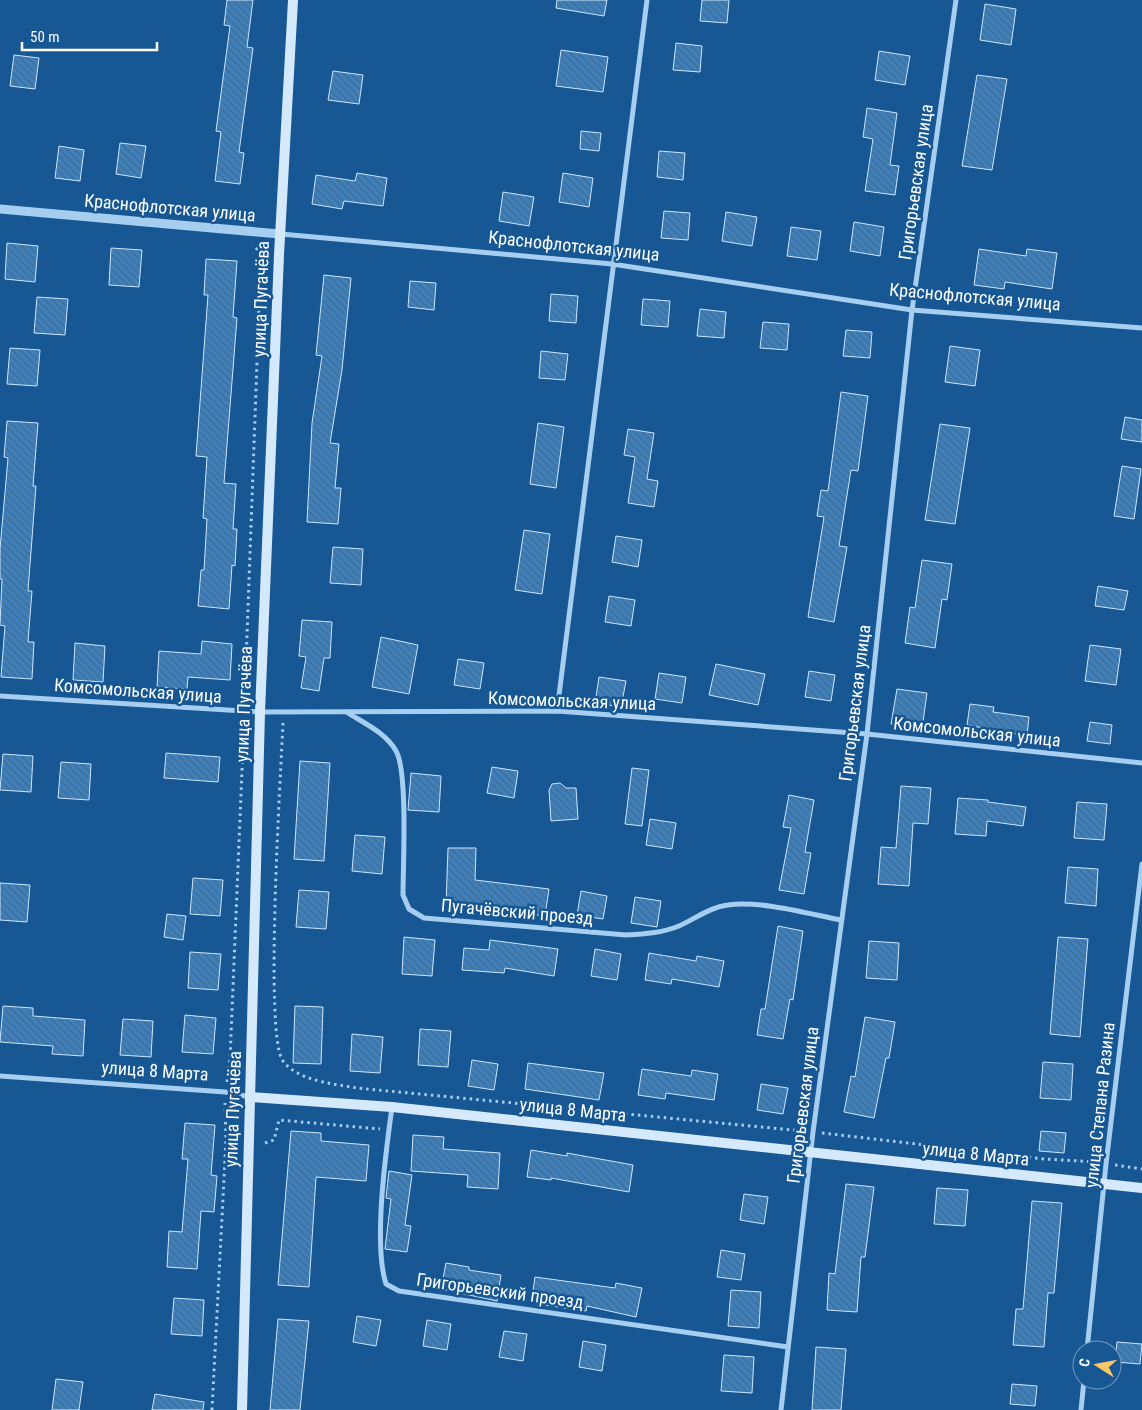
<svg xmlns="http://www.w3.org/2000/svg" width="1142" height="1410" viewBox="0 0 1142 1410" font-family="'Roboto Condensed',sans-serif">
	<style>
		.building { fill: url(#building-back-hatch); stroke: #cde6fc }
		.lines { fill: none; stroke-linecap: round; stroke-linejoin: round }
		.path { stroke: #a6cef1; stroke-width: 3; stroke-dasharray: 2.5 4; stroke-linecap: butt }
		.minor { stroke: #a6cef1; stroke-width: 5 }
		.tertiary { stroke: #a6cef1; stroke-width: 9 }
		.secondary { stroke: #d4e9fc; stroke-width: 10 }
		.labels { text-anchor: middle; stroke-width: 5; stroke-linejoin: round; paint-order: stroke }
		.street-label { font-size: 18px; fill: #fff; stroke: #165794 }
	</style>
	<defs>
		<pattern id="building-back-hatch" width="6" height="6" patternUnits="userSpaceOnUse" patternTransform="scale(1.25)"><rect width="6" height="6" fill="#3e80bc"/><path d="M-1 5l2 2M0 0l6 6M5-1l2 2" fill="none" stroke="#44698a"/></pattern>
	</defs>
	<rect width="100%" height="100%" fill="#165794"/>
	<g class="building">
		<polygon points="227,0 253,0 247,47 253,48 239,152 244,153 240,184 215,181 221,132 216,131 230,26 224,25"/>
		<polygon points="557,0 607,0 604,16 556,8"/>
		<polygon points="702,0 729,0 727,23 700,21"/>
		<polygon points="985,4 1016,9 1011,45 980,40"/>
		<polygon points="676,43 702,46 700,72 673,70"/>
		<polygon points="561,50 608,57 603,92 556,86"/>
		<polygon points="879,51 910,56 905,85 875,80"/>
		<polygon points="14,55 39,58 35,89 10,86"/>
		<polygon points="333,71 363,75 359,104 328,100"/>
		<polygon points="977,75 1007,79 992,170 962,166"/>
		<polygon points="867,108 897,113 890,165 899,166 895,195 865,191 873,139 863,137"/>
		<polygon points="581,131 601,133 599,151 580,149"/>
		<polygon points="120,143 146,146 141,178 116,174"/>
		<polygon points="59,146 84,150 80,181 55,178"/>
		<polygon points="659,151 685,153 683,180 657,177"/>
		<polygon points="357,173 387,178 383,206 344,201 342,209 312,204 316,175 355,181"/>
		<polygon points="563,173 593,178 589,207 559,202"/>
		<polygon points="503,192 534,197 529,226 499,221"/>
		<polygon points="664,211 690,213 688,240 661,238"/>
		<polygon points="726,212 757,217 752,246 722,241"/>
		<polygon points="854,222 884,227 880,256 850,251"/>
		<polygon points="791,227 821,231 817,260 787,256"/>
		<polygon points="7,243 38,246 35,282 5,279"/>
		<polygon points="111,248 142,250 139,287 109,285"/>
		<polygon points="979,249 1026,256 1027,249 1057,253 1052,289 1005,282 1004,289 974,285"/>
		<polygon points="206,259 237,261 233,317 237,318 224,483 236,484 233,529 237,529 235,566 232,565 229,609 198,606 201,570 204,570 207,519 203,518 207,457 196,456 208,295 204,295"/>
		<polygon points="324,275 351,278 342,370 330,443 339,444 335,488 341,488 338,524 307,522 312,423 322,356 316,355"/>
		<polygon points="410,281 436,283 434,310 408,307"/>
		<polygon points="551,294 578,296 576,323 549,321"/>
		<polygon points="37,297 68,299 65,335 34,333"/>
		<polygon points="643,299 670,301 668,327 641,325"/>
		<polygon points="700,309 726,312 724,338 697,336"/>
		<polygon points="763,322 789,324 787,350 760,348"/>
		<polygon points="846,330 872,332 870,358 843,356"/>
		<polygon points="950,346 980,350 975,386 945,382"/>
		<polygon points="10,348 40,350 37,386 7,384"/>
		<polygon points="541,351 568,354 565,380 539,378"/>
		<polygon points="841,392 868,396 858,471 851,470 839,546 847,547 834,622 808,617 824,517 817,516 821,490 828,491"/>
		<polygon points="1125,417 1142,420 1142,442 1121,439"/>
		<polygon points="7,421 38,423 33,486 36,486 28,591 32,591 28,642 34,642 32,679 1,677 5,626 0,625 2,579 0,579 0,549 8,458 4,457"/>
		<polygon points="538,423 564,427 556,488 530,484"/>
		<polygon points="940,424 970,428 955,524 925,520"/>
		<polygon points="628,429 654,433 647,479 658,481 654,507 628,503 635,457 624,455"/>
		<polygon points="1122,466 1141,469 1134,519 1114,516"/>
		<polygon points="524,530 550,534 542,594 515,590"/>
		<polygon points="616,536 642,540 638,567 612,562"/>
		<polygon points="333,547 363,549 361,585 330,583"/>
		<polygon points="922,560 952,564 947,600 942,599 935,648 905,643 910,607 915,608"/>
		<polygon points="1098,586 1128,591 1124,610 1095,606"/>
		<polygon points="609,596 635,600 631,626 605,622"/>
		<polygon points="302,620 332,622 330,658 324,658 319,691 301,688 306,657 299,656"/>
		<polygon points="381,637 418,645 409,694 372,687"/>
		<polygon points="202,641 232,644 230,680 188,677 187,689 157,687 159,651 201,654"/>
		<polygon points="75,643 105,646 103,682 73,680"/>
		<polygon points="1090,645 1121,649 1116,685 1085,681"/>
		<polygon points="458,659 484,663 480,689 454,685"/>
		<polygon points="716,664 765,674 758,705 709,695"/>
		<polygon points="809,671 835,675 831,701 805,697"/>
		<polygon points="659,673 686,677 682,703 655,699"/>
		<polygon points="599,677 626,681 621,707 595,703"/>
		<polygon points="897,689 927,693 922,729 891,724"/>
		<polygon points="970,704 994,707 993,712 1029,717 1027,736 967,725"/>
		<polygon points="1090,722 1112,725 1110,744 1087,741"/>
		<polygon points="166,753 220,757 218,782 164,778"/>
		<polygon points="3,754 33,756 31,792 0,790"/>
		<polygon points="300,761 330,763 324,861 294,859"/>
		<polygon points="61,762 91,764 89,800 58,798"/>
		<polygon points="492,767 518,771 514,798 487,793"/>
		<polygon points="632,768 649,770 642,826 625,824"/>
		<polygon points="411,773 441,776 439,812 408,810"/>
		<polygon points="560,783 566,788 576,788 578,819 551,821 549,790 552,784"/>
		<polygon points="901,786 931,788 928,824 913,823 909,886 878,884 881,847 896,848"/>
		<polygon points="789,795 814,800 805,852 811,853 804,894 779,890 791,828 783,827"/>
		<polygon points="958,798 988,800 988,802 1026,807 1023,826 987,821 986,836 955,834"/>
		<polygon points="1077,802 1107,804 1104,840 1074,838"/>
		<polygon points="650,819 676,823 672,849 646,845"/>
		<polygon points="355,835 385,837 382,874 352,871"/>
		<polygon points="448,848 476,848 475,880 549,889 545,916 490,909 490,906 446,905"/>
		<polygon points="1068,867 1098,869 1096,906 1065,903"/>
		<polygon points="193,878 223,880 220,916 190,914"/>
		<polygon points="0,883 30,885 27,922 0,920"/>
		<polygon points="299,890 329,892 326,929 296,927"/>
		<polygon points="581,891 607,896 603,919 577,915"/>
		<polygon points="635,897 661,901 657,927 631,923"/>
		<polygon points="167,914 186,916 183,940 164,937"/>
		<polygon points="778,926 803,931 793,1000 790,999 783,1039 757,1035 761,1009 765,1009"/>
		<polygon points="404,937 435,940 432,976 402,974"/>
		<polygon points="1058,937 1088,939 1080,1037 1050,1034"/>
		<polygon points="490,940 558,949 554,976 505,968 504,973 462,970 464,948 489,950"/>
		<polygon points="869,941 899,943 897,980 866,978"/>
		<polygon points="595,949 621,954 617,980 591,976"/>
		<polygon points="190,952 221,954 218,990 188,988"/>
		<polygon points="649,953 696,961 697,956 724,961 719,987 672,979 671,984 645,980"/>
		<polygon points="3,1006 33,1008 33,1016 85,1020 83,1056 52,1054 53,1046 0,1042"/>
		<polygon points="295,1006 323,1007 321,1064 293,1063"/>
		<polygon points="185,1015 216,1018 213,1054 182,1052"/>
		<polygon points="865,1017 895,1022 889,1058 886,1058 874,1118 844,1112 851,1076 855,1077"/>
		<polygon points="123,1019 153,1021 151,1057 120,1055"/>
		<polygon points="420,1029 451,1031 448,1067 418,1065"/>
		<polygon points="352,1034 383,1037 380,1073 350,1071"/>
		<polygon points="472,1060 498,1064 494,1090 468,1086"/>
		<polygon points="1043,1062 1073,1064 1071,1100 1040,1098"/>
		<polygon points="528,1063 604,1073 599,1100 525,1089"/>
		<polygon points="642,1069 691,1076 692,1070 718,1074 714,1100 666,1093 665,1099 638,1095"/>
		<polygon points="761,1084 788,1088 783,1114 757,1110"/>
		<polygon points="185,1123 215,1125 211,1175 217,1176 214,1212 201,1211 197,1269 167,1267 169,1231 182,1232 188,1159 182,1159"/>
		<polygon points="291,1131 321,1133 321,1141 369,1145 366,1181 316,1177 309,1287 278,1285"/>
		<polygon points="1041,1131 1066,1133 1064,1153 1039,1151"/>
		<polygon points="413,1135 444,1137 443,1149 500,1153 498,1189 467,1187 468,1175 411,1171"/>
		<polygon points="531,1150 567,1156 567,1153 633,1165 629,1192 551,1178 551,1180 527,1177"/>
		<polygon points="389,1171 412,1175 405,1225 411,1226 407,1252 385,1249 391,1199 386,1198"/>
		<polygon points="846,1184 874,1187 865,1257 861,1257 857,1312 827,1310 829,1273 835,1274"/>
		<polygon points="937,1188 968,1190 965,1226 934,1224"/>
		<polygon points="744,1194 768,1197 764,1224 740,1220"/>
		<polygon points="1032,1201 1062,1203 1054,1293 1048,1293 1044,1347 1013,1345 1016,1309 1023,1309"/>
		<polygon points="721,1250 745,1254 741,1280 717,1277"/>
		<polygon points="446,1263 469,1267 469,1270 501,1275 497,1301 441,1289"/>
		<polygon points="535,1277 615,1288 616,1283 642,1288 636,1317 587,1306 586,1311 531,1303"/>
		<polygon points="731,1290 761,1292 759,1328 728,1326"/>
		<polygon points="174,1298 204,1300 202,1336 171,1334"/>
		<polygon points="357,1316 381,1320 376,1346 353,1342"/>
		<polygon points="278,1319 309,1321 300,1410 270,1410"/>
		<polygon points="427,1320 451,1324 447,1350 423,1346"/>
		<polygon points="504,1331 527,1334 523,1361 499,1357"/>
		<polygon points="583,1341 606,1345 602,1371 579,1367"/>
		<polygon points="1117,1342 1142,1344 1140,1364 1115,1362"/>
		<polygon points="816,1347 846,1349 841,1410 812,1410"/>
		<polygon points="724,1355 754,1357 752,1393 721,1391"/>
		<polygon points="56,1379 83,1382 79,1410 52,1410"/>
		<polygon points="1012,1384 1037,1386 1035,1406 1010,1404"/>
		<polygon points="155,1394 204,1402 203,1410 152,1410"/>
	</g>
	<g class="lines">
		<g class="path">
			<polyline points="245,690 261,253 253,245"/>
			<path d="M283,723C281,771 264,1037 283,1061C298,1081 334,1084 357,1088L803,1131"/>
			<polyline points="227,1082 230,1059 244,722"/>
			<polyline points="822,1133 1044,1159 1097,1162"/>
			<polyline points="265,1143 274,1140 279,1120 380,1129"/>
			<polyline points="1115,1165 1142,1169"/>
			<polyline points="212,1410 226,1140 225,1103"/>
		</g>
		<g class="minor">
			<polyline points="281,234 612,264 912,310 1142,328"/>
			<polyline points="0,696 260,712 557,711 867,734 1142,763"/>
			<polyline points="557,711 647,0"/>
			<path d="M348,713C364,723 386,733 396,751C408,771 403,866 403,895L409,909L424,918L626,935C644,934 662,933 679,926C695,919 710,907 728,905C759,900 809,914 841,920"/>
			<polyline points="0,1076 225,1092 250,1097"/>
			<path d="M392,1107C386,1151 373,1244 386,1284L399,1291L788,1347"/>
			<polyline points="1087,1350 1106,1164 1142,864"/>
			<polyline points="781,1410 813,1132 867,734 912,310 956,0"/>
			<polyline points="1081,1410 1084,1380"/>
		</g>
		<polyline class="tertiary" points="0,209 280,234"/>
		<g class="secondary">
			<polyline points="250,1097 392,1107 1142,1188"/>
			<polyline points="242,1410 260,712 279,255 293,0"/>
		</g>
	</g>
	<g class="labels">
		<g class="street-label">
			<text transform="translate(916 182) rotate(-82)" y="6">Григорьевская улица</text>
			<text transform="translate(170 208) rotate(5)" y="6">Краснофлотская улица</text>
			<text transform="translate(574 246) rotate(6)" y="6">Краснофлотская улица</text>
			<text transform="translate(975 297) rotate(5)" y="6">Краснофлотская улица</text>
			<text transform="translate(261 299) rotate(-88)" y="6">улица Пугачёва</text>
			<text transform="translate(138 691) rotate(4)" y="6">Комсомольская улица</text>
			<text transform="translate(572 701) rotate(2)" y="6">Комсомольская улица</text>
			<text transform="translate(855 703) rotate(-83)" y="6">Григорьевская улица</text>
			<text transform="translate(244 704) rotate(-88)" y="6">улица Пугачёва</text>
			<text transform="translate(977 732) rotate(6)" y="6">Комсомольская улица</text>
			<text transform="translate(517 912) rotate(5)" y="6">Пугачёвский проезд</text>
			<text transform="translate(155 1071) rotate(4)" y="6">улица 8 Марта</text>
			<text transform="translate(803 1105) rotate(-83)" y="6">Григорьевская улица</text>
			<text transform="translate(1100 1105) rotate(-84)" y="6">улица Степана Разина</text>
			<text transform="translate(233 1109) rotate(-88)" y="6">улица Пугачёва</text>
			<text transform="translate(573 1110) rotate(6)" y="6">улица 8 Марта</text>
			<text transform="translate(976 1154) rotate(6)" y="6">улица 8 Марта</text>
			<text transform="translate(500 1291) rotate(8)" y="6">Григорьевский проезд</text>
		</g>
	</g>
	<g transform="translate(1097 1365) rotate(281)"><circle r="24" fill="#165794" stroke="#739abf"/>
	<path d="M0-4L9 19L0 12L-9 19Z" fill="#ffc666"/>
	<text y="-8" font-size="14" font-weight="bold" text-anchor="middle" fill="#ffffff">С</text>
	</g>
	<path d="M22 42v8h135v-8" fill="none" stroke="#ffffff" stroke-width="2.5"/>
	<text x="30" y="42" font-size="15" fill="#ffffff" stroke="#165794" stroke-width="4" paint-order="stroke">50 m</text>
</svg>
